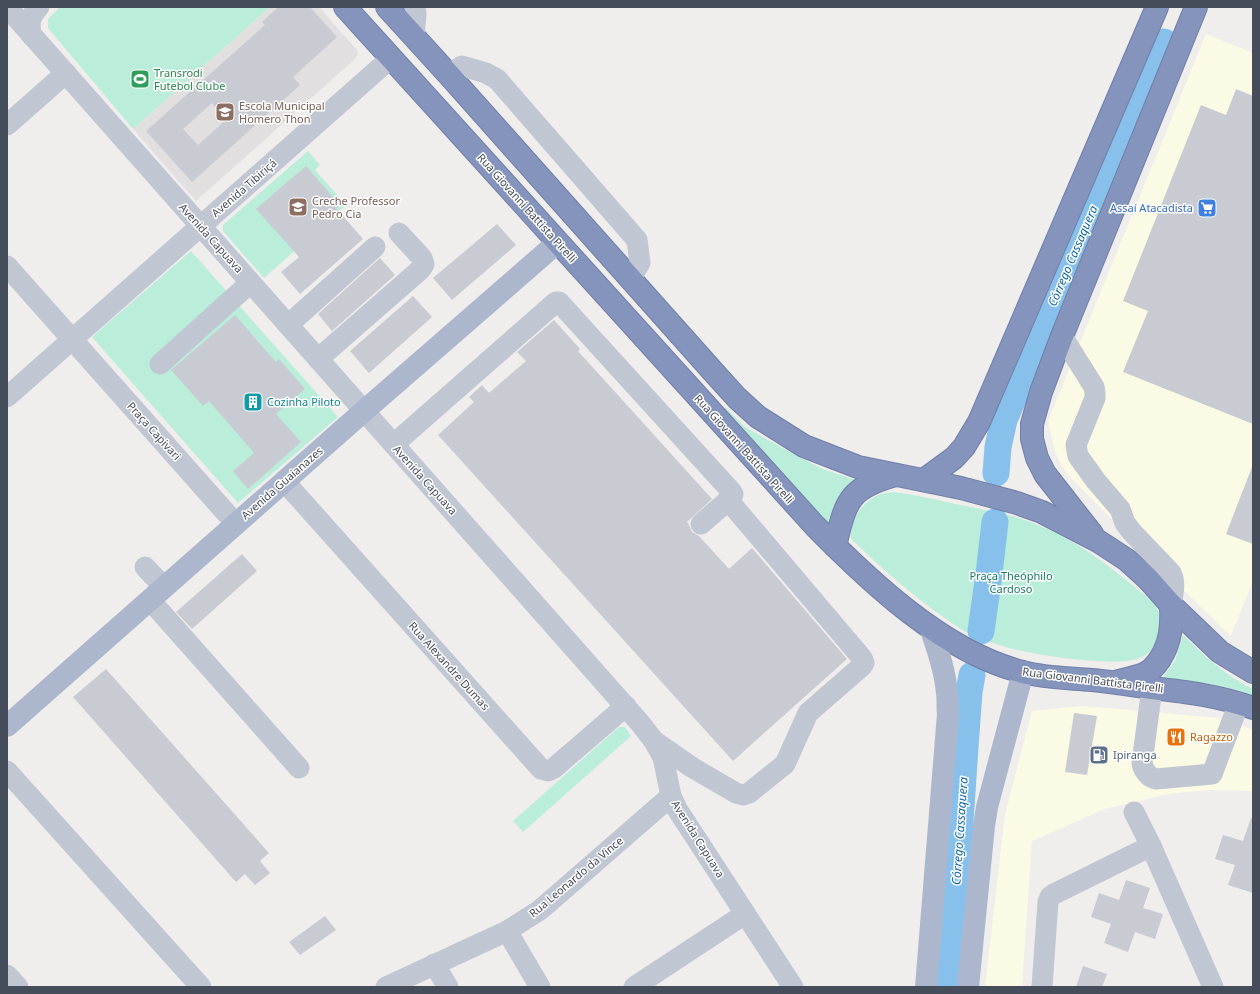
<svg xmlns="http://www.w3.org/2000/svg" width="1260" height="994" viewBox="0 0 1260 994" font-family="'Noto Sans',sans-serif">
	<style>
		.commercial { fill: #fbfae5 }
		.education { fill: #e1dfdf }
		.green { fill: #baeeda }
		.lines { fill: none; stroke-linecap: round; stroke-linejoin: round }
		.stream { stroke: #87c1eb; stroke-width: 4.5 }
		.river { stroke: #87c1eb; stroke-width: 27 }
		.building { fill: #c9cbd3; fill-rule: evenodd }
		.highway-casing { stroke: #707ea8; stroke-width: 24 }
		.minor { stroke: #c0c6d2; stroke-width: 21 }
		.major { stroke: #acb6cc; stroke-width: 22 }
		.highway { stroke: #8494bc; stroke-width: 22 }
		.labels { text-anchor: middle; stroke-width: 3; stroke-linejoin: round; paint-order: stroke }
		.leisure-label { font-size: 11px; fill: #27864d; stroke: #fff; text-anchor: start }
		.education-label { font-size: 11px; fill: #785e54; stroke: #fff; text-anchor: start }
		.street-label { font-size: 11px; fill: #454c5a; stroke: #fff }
		.shop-label { font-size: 11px; fill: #366cbe; stroke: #fff; text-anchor: end }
		.culture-label { font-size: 11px; fill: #0d838f; stroke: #fff; text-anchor: start }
		.park-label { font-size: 11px; fill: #177b5e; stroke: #fff }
		.food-label { font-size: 11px; fill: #c56008; stroke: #fff; text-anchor: start }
		.service-label { font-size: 11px; fill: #4e5e75; stroke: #fff; text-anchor: start }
		.water-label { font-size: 12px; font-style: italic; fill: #0c65a6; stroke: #fff }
	</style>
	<rect width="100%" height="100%" fill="#f0eded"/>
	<g class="commercial">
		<polygon points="1206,34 1253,53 1253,581 1231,636 1181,588 1184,575 1151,544 1144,552 1072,479 1062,466 1055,452 1048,421"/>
		<polygon points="1082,706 1143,711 1218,718 1232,721 1253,730 1253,791 1208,790 1168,794 1105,809 1032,841 1022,987 985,987 1005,814 1032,711"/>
	</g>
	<polygon class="education" points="270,7 319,7 357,50 358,54 356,58 196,201 133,129"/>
	<g class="green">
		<polygon points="60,7 270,7 133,129 48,28 48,19"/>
		<polygon points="308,151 320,165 315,170 346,205 264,278 223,231 223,225"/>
		<polygon points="191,251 338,417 238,503 92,337"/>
		<path d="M726,408L745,427L797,456L825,470L856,480C839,492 834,505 830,525L724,409Z"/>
		<path d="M893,492C916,495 938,500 960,505C985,510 1010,514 1033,523C1072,538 1105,562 1137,589C1144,595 1154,601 1158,610C1163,621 1159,640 1152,649C1141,664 1110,662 1094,661C1054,658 1013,652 977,637C964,632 953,624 942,616C909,593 880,566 851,539C850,520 862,501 881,494C884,493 889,493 893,492Z"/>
		<path d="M1183,635C1204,656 1226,676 1253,689V696L1209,684L1163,677L1175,661Z"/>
		<polygon points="619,727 625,727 631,736 523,832 513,821"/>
	</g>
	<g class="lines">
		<polyline class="stream" points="958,691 969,692"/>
		<g class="river">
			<polyline points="996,473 998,447 1004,420 1164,42"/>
			<polyline points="981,631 989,574 995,522"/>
			<polyline points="949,987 965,747 969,692 972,675"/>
		</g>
	</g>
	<g class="building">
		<path d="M278,7H310L337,37L293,77L300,85L192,182L146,131L265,25L262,22ZM212,103L227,119L198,145L183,129Z"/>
		<polygon points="1236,89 1253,96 1253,424 1123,372 1148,311 1123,301 1201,105 1226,115"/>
		<polygon points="306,166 340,205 336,208 363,239 300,294 281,272 299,257 256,209"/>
		<polygon points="497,224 516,245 452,300 433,278"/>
		<polygon points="380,258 395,275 332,331 318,314"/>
		<polygon points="413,296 432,317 369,373 350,351"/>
		<polygon points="235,315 276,362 279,359 305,389 276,414 301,442 248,489 233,471 254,453 209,401 203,406 171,370"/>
		<polygon points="554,320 580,349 578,351 712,499 687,522 689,525 692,532 699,536 729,569 752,548 847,659 733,761 438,435 474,402 469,397 482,385 489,393 526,361 517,352"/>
		<polygon points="1252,467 1253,468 1253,544 1226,534"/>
		<polygon points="242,554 257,571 192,629 176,612"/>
		<polygon points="106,669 269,853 260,861 270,873 255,885 245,874 236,882 73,697"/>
		<polygon points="1074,713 1097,716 1087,775 1065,772"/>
		<polygon points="1251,818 1253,819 1253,893 1228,885 1235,865 1215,859 1223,835 1243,841"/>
		<polygon points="1126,880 1150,888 1143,908 1163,914 1155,939 1135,932 1128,952 1104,943 1111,924 1091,917 1099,893 1119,900"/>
		<polygon points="325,916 336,930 300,955 289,942"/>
		<polygon points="1083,966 1107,974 1102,987 1076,987"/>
	</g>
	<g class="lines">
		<defs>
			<g id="highway">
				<path d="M345,7L815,526C870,582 945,653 1023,672C1045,678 1070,678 1092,680C1112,682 1132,685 1152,688C1187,692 1220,696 1253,708"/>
				<polyline points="387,7 448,74 717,376 737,398 758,417 804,446 858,467 961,488 1017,503 1042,512 1098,541 1127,560 1148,579 1171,605 1220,652 1253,672"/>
				<polyline points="924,480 954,458 964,447 979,422 1157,7"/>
				<polyline points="1092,534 1045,474 1037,458 1032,439 1032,424 1041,392 1062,336 1196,7"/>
				<path d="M835,546C846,501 848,488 896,475"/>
				<path d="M1119,681C1128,678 1138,677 1146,673C1152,670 1156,665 1160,659C1171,642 1172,625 1171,605"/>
			</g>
		</defs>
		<use href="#highway" class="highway-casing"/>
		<g class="minor">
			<polyline points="7,7 640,723 654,741 663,757 671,796 677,809 793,987"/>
			<path d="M31,35C29,22 30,16 39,7"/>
			<polyline points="414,37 416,14 415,7"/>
			<polyline points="448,74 462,66 486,73 497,79 637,240 640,263 630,279"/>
			<polyline points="7,125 66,73"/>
			<polyline points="7,266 236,524"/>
			<polyline points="288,325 375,247"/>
			<path d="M1062,336L1094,387L1095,393V398L1076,445L1078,456L1096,481L1120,509L1125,523L1132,532L1171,573C1176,583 1173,594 1171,605"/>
			<polyline points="318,359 421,269 424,264 422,258 399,233"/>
			<polyline points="160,364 250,283"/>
			<polyline points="7,397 391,58"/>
			<polyline points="394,444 556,302 559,302 731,491 733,494 732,497 701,524"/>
			<polyline points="284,481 541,769 548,771 554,768 626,706"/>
			<polyline points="145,567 164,587"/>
			<polyline points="150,600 299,768"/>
			<path d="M1152,688L1142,763C1143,770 1149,778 1156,779L1212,774L1239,703"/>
			<polyline points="654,741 693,768 736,793 743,795 749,793 785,764 808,713 862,666 864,663 862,658 728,500"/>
			<polyline points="7,771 201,987"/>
			<polyline points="1134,812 1151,846 1213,987"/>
			<polyline points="507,931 540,987"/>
			<polyline points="434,964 448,987"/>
			<polyline points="7,975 18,987"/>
			<polyline points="386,987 507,931 540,910 671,796"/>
			<polyline points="634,987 745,914"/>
			<polyline points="1042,987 1048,902 1050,897 1054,894 1151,846"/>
		</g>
		<g class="major">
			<polyline points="7,726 364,411 558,242"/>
			<path d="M926,987L948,714C947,707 948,700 947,693C945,670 937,648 930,627"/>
			<polyline points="968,987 984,826 987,807 1023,672"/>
		</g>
		<use href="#highway" class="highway"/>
	</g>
	<defs>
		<symbol id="stadium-square" viewBox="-11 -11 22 22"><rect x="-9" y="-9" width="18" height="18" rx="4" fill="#2e9e5b" stroke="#fff"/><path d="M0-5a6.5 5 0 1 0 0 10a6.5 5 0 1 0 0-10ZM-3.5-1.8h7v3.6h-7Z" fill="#fff"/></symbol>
		<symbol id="school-square" viewBox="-11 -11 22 22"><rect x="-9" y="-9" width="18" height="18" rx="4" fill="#8d6e63" stroke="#fff"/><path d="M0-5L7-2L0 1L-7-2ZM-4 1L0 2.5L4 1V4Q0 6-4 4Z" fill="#fff"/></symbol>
		<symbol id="supermarket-square" viewBox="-11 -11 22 22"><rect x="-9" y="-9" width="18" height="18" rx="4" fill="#3f7fe0" stroke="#fff"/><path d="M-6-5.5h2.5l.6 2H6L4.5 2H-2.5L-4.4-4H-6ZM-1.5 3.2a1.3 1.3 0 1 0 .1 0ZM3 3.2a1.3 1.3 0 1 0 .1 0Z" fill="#fff"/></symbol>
		<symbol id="building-square" viewBox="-11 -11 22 22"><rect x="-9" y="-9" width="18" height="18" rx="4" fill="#0f9aa8" stroke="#fff"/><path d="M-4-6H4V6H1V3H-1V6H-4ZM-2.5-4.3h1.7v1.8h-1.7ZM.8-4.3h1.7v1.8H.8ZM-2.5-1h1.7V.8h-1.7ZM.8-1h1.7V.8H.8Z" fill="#fff"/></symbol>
		<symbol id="restaurant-square" viewBox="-11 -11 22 22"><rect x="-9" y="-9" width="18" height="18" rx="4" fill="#e8710a" stroke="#fff"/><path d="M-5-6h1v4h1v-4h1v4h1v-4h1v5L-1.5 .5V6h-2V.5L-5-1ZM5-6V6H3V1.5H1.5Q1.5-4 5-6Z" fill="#fff"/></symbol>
		<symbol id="fuel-square" viewBox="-11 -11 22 22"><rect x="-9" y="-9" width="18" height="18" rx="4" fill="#5c6f8a" stroke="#fff"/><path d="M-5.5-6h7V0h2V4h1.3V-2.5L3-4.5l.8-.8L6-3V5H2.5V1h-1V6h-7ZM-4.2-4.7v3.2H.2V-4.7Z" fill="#fff"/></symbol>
	</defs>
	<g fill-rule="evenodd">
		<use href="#stadium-square" x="129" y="68" width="22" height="22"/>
		<use href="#school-square" x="214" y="101" width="22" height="22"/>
		<use href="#school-square" x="287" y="196" width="22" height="22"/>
		<use href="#supermarket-square" x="1196" y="197" width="22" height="22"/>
		<use href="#building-square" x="242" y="391" width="22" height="22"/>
		<use href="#restaurant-square" x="1165" y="726" width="22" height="22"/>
		<use href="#fuel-square" x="1088" y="744" width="22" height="22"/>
	</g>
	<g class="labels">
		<g class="leisure-label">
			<text x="154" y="77">Transrodi<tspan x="154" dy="13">Futebol Clube</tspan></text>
		</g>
		<g class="education-label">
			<text x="239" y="110">Escola Municipal<tspan x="239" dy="13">Homero Thon</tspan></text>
			<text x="312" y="205">Creche Professor<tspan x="312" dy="13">Pedro Cia</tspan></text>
		</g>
		<g class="street-label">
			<text transform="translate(244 188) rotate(-41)" y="4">Avenida Tibiriçá</text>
			<text transform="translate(527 208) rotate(48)" y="4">Rua Giovanni Battista Pirelli</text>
			<text transform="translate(211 238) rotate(48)" y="4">Avenida Capuava</text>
			<text transform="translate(154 431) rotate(48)" y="4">Praça Capivari</text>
			<text transform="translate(744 449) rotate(48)" y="4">Rua Giovanni Battista Pirelli</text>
			<text transform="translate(425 480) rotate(48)" y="4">Avenida Capuava</text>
			<text transform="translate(282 483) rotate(-41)" y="4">Avenida Guaianazes</text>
			<text transform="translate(449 666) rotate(48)" y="4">Rua Alexandre Dumas</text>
			<text transform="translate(1093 680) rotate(7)" y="4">Rua Giovanni Battista Pirelli</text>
			<text transform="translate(698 839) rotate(58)" y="4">Avenida Capuava</text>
			<text transform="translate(576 877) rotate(-40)" y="4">Rua Leonardo da Vince</text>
		</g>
		<g class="shop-label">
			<text x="1193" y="212">Assaí Atacadista</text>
		</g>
		<g class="culture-label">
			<text x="267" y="406">Cozinha Piloto</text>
		</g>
		<g class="park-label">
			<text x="1011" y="580">Praça Theóphilo<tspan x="1011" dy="13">Cardoso</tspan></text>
		</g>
		<g class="food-label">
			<text x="1190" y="741">Ragazzo</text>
		</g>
		<g class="service-label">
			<text x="1113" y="759">Ipiranga</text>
		</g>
		<g class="water-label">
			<text transform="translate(1073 256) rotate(-67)" y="4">Córrego Cassaquera</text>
			<text transform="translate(960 831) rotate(-86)" y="4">Córrego Cassaquera</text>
		</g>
	</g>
	<rect width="1260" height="994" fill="none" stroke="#454c5a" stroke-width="16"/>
</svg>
